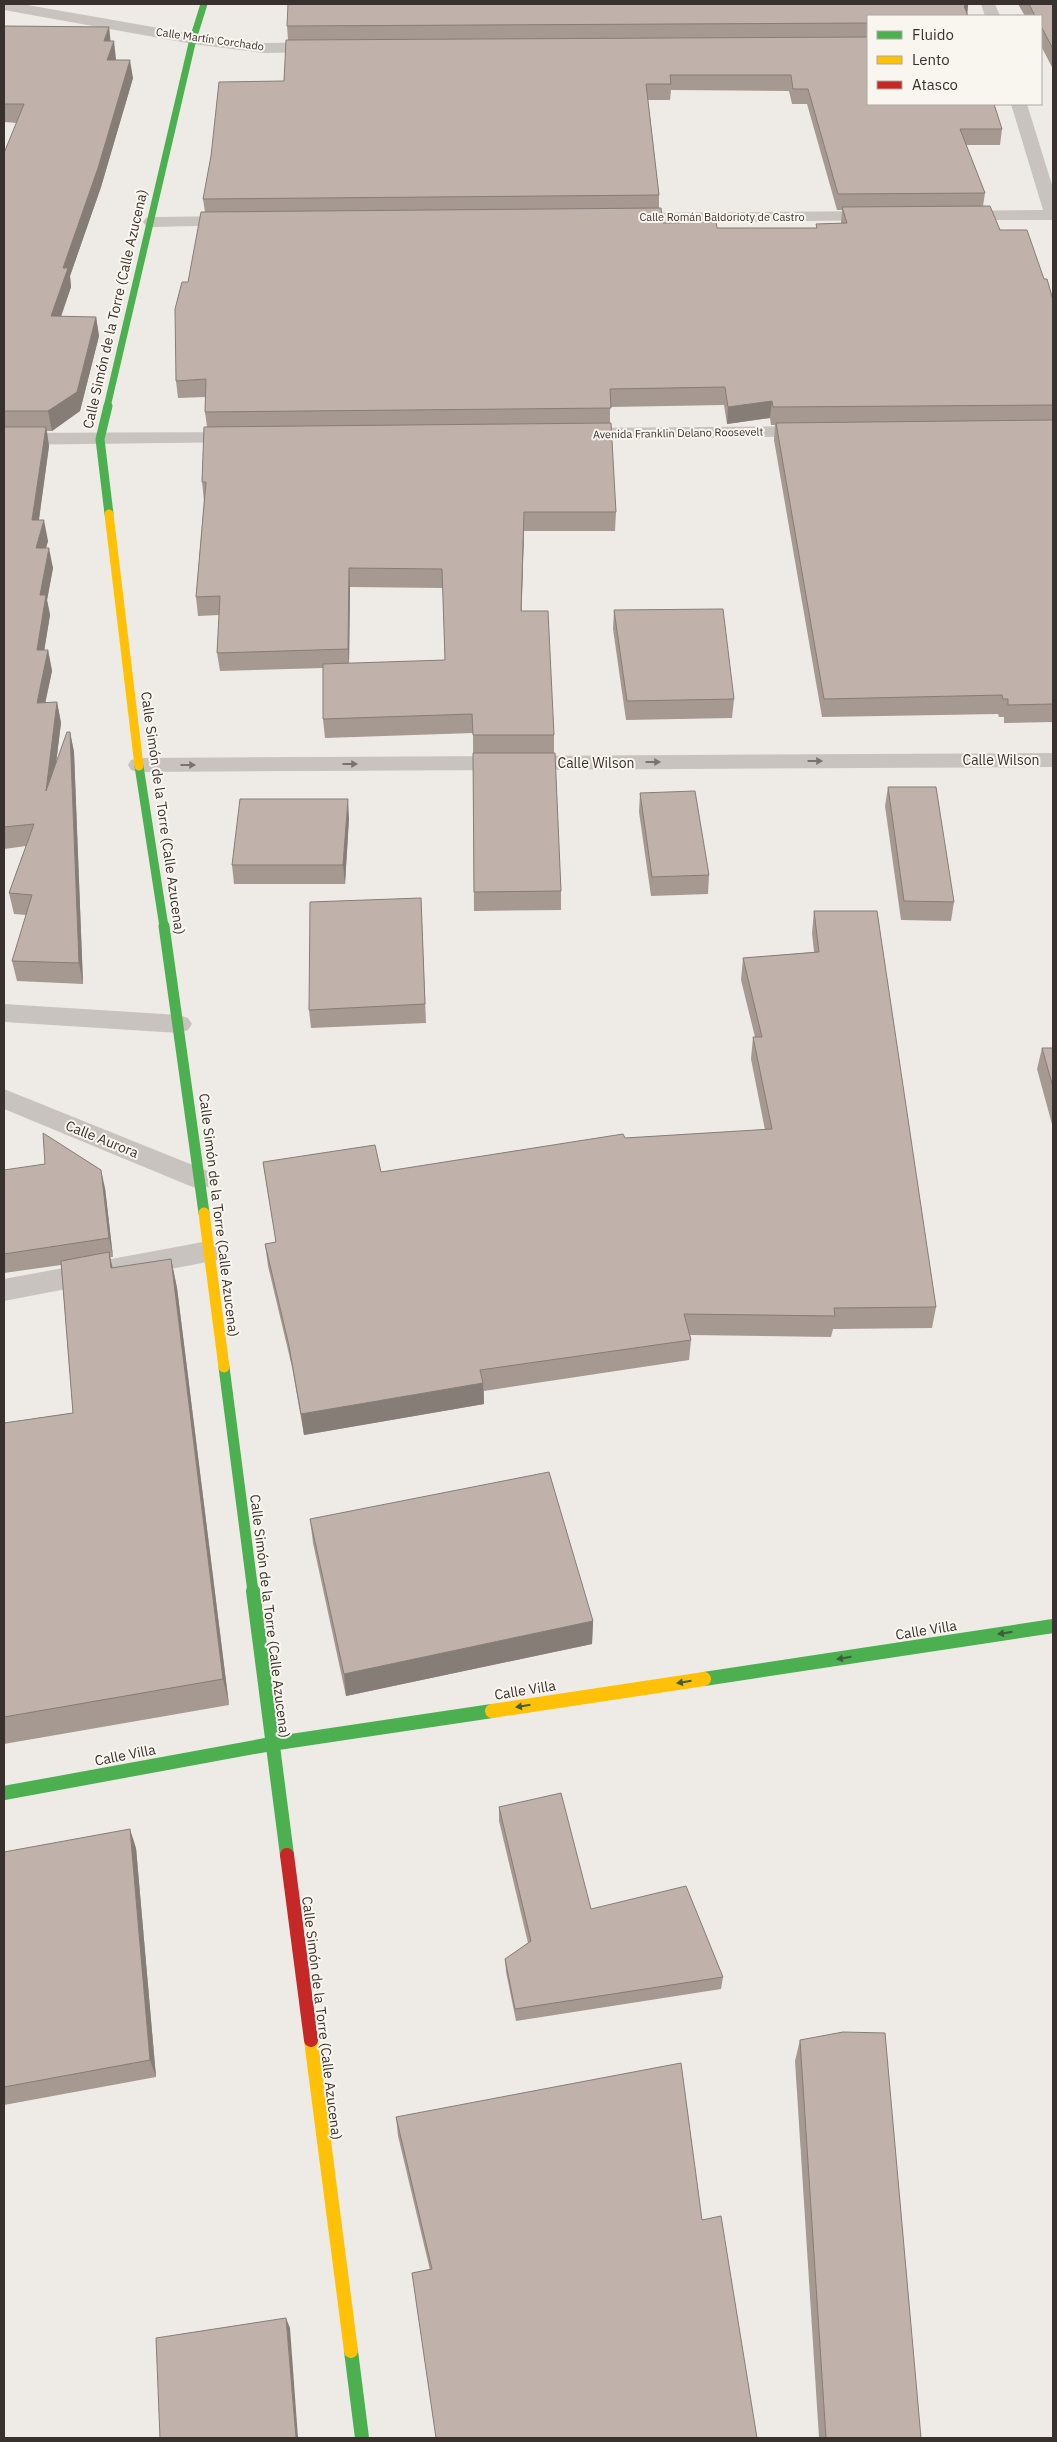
<svg xmlns="http://www.w3.org/2000/svg" width="1057" height="2442" viewBox="0 0 1057 2442" font-family="'IBM Plex Sans',sans-serif">
	<style>
		.lines { fill: none; stroke-linecap: round; stroke-linejoin: round }
		.street { fill: #c8c3be; fill-rule: evenodd }
		.fast-far3 { stroke: #4caf50; stroke-width: 7 }
		.fast-far2 { stroke: #4caf50; stroke-width: 9 }
		.fast-far1 { stroke: #4caf50; stroke-width: 11 }
		.fast { stroke: #4caf50; stroke-width: 14 }
		.slow-far2 { stroke: #ffc107; stroke-width: 9 }
		.slow-far1 { stroke: #ffc107; stroke-width: 11 }
		.slow { stroke: #ffc107; stroke-width: 14 }
		.jam { stroke: #c62828; stroke-width: 14 }
		.wall { fill: #a59992; fill-rule: evenodd }
		.shaded-wall { fill: #867d77 }
		.building { fill: #c0b2aa; stroke: #867d77 }
		.oneway { fill: #79736e }
		.oneway2 { fill: #405d39 }
		.labels { text-anchor: middle; stroke-width: 4; stroke-linejoin: round; paint-order: stroke }
		.far-street-label { font-size: 11px; fill: #39312d; stroke: #f9f5ef }
		.street-label { font-size: 14px; fill: #39312d; stroke: #f9f5ef }
	</style>
	<rect width="100%" height="100%" fill="#eeebe6"/>
	<g class="lines">
		<g class="street">
			<polygon points="4,4 22,4 193,34 263,43 324,42 332,47 324,52 263,53 193,44 4,10"/>
			<polygon points="981,4 995,4 1000,16 985,16"/>
			<polygon points="1011,104 1027,104 1053,188 1053,220 951,220 948,216 951,212 957,211 1043,210"/>
			<polygon points="879,211 885,212 888,216 885,220 625,223 619,222 616,218 619,214 625,213"/>
			<polygon points="237,216 243,217 246,221 243,225 152,227 146,226 143,222 146,218 152,217"/>
			<polygon points="812,426 819,428 822,432 819,436 575,440 568,438 565,434 568,430 575,428"/>
			<polygon points="242,432 249,434 252,438 249,442 4,445 4,433"/>
			<polygon points="1053,753 1053,767 139,772 131,770 128,765 131,760 139,758"/>
			<polygon points="4,1004 179,1015 188,1018 192,1024 188,1030 179,1033 4,1022"/>
			<polygon points="4,1089 210,1172 214,1179 210,1186 200,1189 190,1186 4,1109"/>
			<polygon points="208,1241 218,1244 222,1252 218,1260 4,1301 4,1279"/>
		</g>
		<polyline class="fast-far3" points="107,407 193,39 204,4"/>
		<g class="fast-far2">
			<polyline points="108,406 100,439 109,514"/>
			<polyline points="139,766 164,927"/>
		</g>
		<g class="fast-far1">
			<polyline points="164,926 204,1213"/>
			<polyline points="224,1367 253,1592"/>
		</g>
		<g class="fast">
			<polyline points="253,1591 287,1855"/>
			<polyline points="704,1679 1053,1626"/>
			<polyline points="4,1793 271,1744 492,1711"/>
			<polyline points="351,2351 362,2438"/>
		</g>
		<polyline class="slow-far2" points="109,514 139,766"/>
		<polyline class="slow-far1" points="204,1213 224,1367"/>
		<g class="slow">
			<polyline points="492,1711 704,1679"/>
			<polyline points="311,2040 351,2351"/>
		</g>
		<polyline class="jam" points="287,1855 311,2040"/>
	</g>
	<g class="wall">
		<polygon points="1018,4 1053,4 1053,69 1041,46 1041,16 1025,16"/>
		<path d="M968,5L967,15L868,16V104L1002,129L1000,145H966L985,193L983,206L1000,230L1044,279L1053,300V722L1004,723V717H999L998,714L822,717L774,440L775,425H771L770,418L727,424L724,405L610,407V423L616,512L615,531H524L521,611L554,735V753L561,891V910L474,911L473,733L325,738L323,719V668L220,671L217,653L219,615L198,616L196,597L204,501L202,482L207,427L205,412L206,397L178,398L176,381L188,282L205,212L203,199L284,81L288,40L287,26ZM671,90L789,91L792,104H807L837,210H842L841,223L816,224V228H717L663,223L659,208V195L648,100H670ZM350,587L443,588L445,660L349,664Z"/>
		<polygon points="4,26 109,27 110,41 116,60 133,78 101,187 70,276 71,287 61,317 96,317 99,336 80,411 52,431 47,431 49,446 39,520 48,541 46,548 53,568 47,600 50,615 44,650 48,650 52,671 45,703 57,702 61,723 56,763 70,732 74,752 83,984 17,981 12,961 26,915 14,914 9,893 26,846 4,849 4,154 17,123 4,122"/>
		<polygon points="614,610 734,699 732,718 626,720 613,629"/>
		<polygon points="888,787 954,902 951,921 901,920 885,806"/>
		<polygon points="640,793 709,875 708,894 651,896 639,812"/>
		<polygon points="349,818 345,884 234,884 232,865"/>
		<polygon points="421,898 426,1023 311,1028 309,1010"/>
		<polygon points="814,911 936,1307 932,1328 833,1329 831,1337 690,1335 691,1340 689,1360 484,1391 484,1404 304,1435 292,1367 268,1266 265,1244 276,1242 263,1162 381,1172 625,1138 765,1130 751,1059 753,1037 755,1037 741,980 743,958 814,952 812,933"/>
		<polygon points="1042,1048 1053,1048 1053,1128 1037,1069"/>
		<polygon points="4,1170 105,1188 113,1257 110,1257 112,1268 171,1259 177,1288 229,1705 4,1744 4,1423 73,1413 61,1265 4,1273"/>
		<polygon points="1053,1182 1053,1208 1052,1186"/>
		<polygon points="310,1519 593,1621 592,1644 346,1696 313,1543"/>
		<polygon points="499,1807 591,1909 723,1977 721,1989 516,2021 506,1972 505,1959 528,1943 499,1821"/>
		<polygon points="136,1848 156,2077 4,2105 4,1852"/>
		<polygon points="800,2040 921,2438 819,2438 795,2061"/>
		<polygon points="396,2117 702,2220 430,2270 398,2136"/>
	</g>
	<g class="shaded-wall">
		<polygon points="968,5 967,16 964,6"/>
		<polygon points="109,27 111,45 104,41"/>
		<polygon points="114,41 116,59 109,78 107,60"/>
		<polygon points="130,60 133,78 101,187 70,276 71,287 54,336 51,316 63,268"/>
		<polygon points="96,317 99,336 80,411 52,431 48,411"/>
		<polygon points="772,401 770,418 727,424 728,407"/>
		<polygon points="46,427 49,446 36,540 32,520"/>
		<polygon points="524,512 524,531 521,630 521,611"/>
		<polygon points="44,520 48,541 40,568 36,548"/>
		<polygon points="49,548 53,568 47,600 50,615 41,671 37,650 40,595"/>
		<polygon points="349,568 350,587 349,667 348,649"/>
		<polygon points="48,650 52,671 41,723 37,703"/>
		<polygon points="57,702 61,723 50,812 46,791"/>
		<polygon points="70,732 74,752 83,984 79,963"/>
		<polygon points="348,799 349,818 345,884 343,865"/>
		<polygon points="101,1170 105,1188 113,1257 109,1238"/>
		<polygon points="109,1252 116,1282 111,1268"/>
		<polygon points="171,1259 177,1288 229,1705 223,1679"/>
		<polygon points="483,1383 484,1404 304,1435 301,1414"/>
		<polygon points="593,1621 592,1644 346,1696 344,1674"/>
		<polygon points="130,1829 136,1848 156,2077 150,2060"/>
		<polygon points="286,2318 290,2328 298,2438 296,2438"/>
	</g>
	<g class="building">
		<polygon points="288,4 968,4 968,5 964,6 968,16 868,16 868,23 287,26"/>
		<polygon points="1029,4 1053,4 1053,49 1041,26 1041,16 1035,16"/>
		<polygon points="4,26 109,27 104,41 114,41 107,60 130,60 98,168 63,268 68,268 51,316 96,317 77,392 48,411 4,411 4,153 24,104 4,104"/>
		<polygon points="868,37 868,104 994,104 1002,129 960,129 985,193 838,194 808,89 793,89 791,75 670,75 671,84 646,84 659,195 203,199 211,156 219,82 284,81 286,40"/>
		<polygon points="990,206 1000,230 1027,230 1044,279 1047,279 1053,300 1053,405 773,407 772,401 728,407 725,387 610,389 611,408 205,412 206,379 176,381 175,309 182,282 188,282 201,212 661,208 663,223 716,222 717,228 817,228 816,224 847,223 842,207"/>
		<polygon points="1053,420 1053,704 1008,705 1008,699 1003,699 1002,695 824,699 776,423"/>
		<polygon points="611,423 616,512 524,512 521,611 548,611 554,735 473,735 472,714 323,719 323,664 445,660 442,569 349,568 348,649 217,653 220,596 196,597 206,482 202,482 204,427"/>
		<polygon points="4,427 46,427 32,520 44,520 36,548 49,548 40,595 46,595 37,650 48,650 37,703 57,702 46,791 67,732 70,732 79,963 12,961 32,895 9,893 34,824 4,827"/>
		<polygon points="723,609 734,699 627,701 614,610"/>
		<polygon points="473,753 555,753 561,891 474,892"/>
		<polygon points="888,787 936,787 954,902 904,901"/>
		<polygon points="695,791 709,875 652,877 640,793"/>
		<polygon points="240,799 348,799 343,865 232,865"/>
		<polygon points="421,898 425,1004 309,1010 310,902"/>
		<polygon points="814,911 877,911 936,1307 834,1308 835,1316 684,1314 691,1340 480,1370 483,1383 301,1414 289,1346 265,1244 276,1242 263,1162 375,1145 381,1172 623,1134 625,1138 772,1129 753,1037 762,1037 743,958 819,952"/>
		<polygon points="1042,1048 1053,1048 1053,1087"/>
		<polygon points="43,1133 101,1170 109,1238 4,1254 4,1170 45,1164"/>
		<polygon points="109,1252 111,1268 171,1259 223,1679 4,1717 4,1423 73,1413 61,1261"/>
		<polygon points="549,1472 593,1621 344,1674 310,1519"/>
		<polygon points="561,1793 591,1909 686,1886 723,1977 515,2009 505,1959 531,1941 499,1807"/>
		<polygon points="130,1829 150,2060 4,2087 4,1852"/>
		<polygon points="843,2032 885,2033 921,2438 826,2438 800,2040"/>
		<polygon points="681,2063 702,2220 721,2216 757,2438 436,2438 412,2273 432,2269 396,2117"/>
		<polygon points="286,2318 296,2438 160,2438 156,2338"/>
	</g>
	<defs><path id="oneway-solid" d="M-6-.8H1V-3.2L6.5 0L1 3.2V.8H-6Z" transform="scale(1.25)"/></defs>
	<g class="oneway">
		<use href="#oneway-solid" transform="translate(815 761)"/>
		<use href="#oneway-solid" transform="translate(653 762)"/>
		<use href="#oneway-solid" transform="translate(350 764)"/>
		<use href="#oneway-solid" transform="translate(188 765)"/>
	</g>
	<g class="oneway2">
		<use href="#oneway-solid" transform="translate(1005 1633) rotate(171)"/>
		<use href="#oneway-solid" transform="translate(844 1658) rotate(171)"/>
		<use href="#oneway-solid" transform="translate(684 1682) rotate(171)"/>
		<use href="#oneway-solid" transform="translate(523 1706) rotate(171)"/>
	</g>
	<g class="labels">
		<g class="far-street-label">
			<text transform="translate(210 39) rotate(8)" y="4">Calle Martín Corchado</text>
			<text x="722" y="221">Calle Román Baldorioty de Castro</text>
			<text transform="translate(678 433) rotate(-1)" y="4">Avenida Franklin Delano Roosevelt</text>
		</g>
		<g class="street-label">
			<text transform="translate(115 309) rotate(-77)" y="5">Calle Simón de la Torre (Calle Azucena)</text>
			<text x="1001" y="765">Calle Wilson</text>
			<text x="596" y="768">Calle Wilson</text>
			<text transform="translate(163 813) rotate(82)" y="5">Calle Simón de la Torre (Calle Azucena)</text>
			<text transform="translate(102 1139) rotate(22)" y="5">Calle Aurora</text>
			<text transform="translate(219 1215) rotate(83)" y="5">Calle Simón de la Torre (Calle Azucena)</text>
			<text transform="translate(270 1616) rotate(83)" y="5">Calle Simón de la Torre (Calle Azucena)</text>
			<text transform="translate(926 1630) rotate(-9)" y="5">Calle Villa</text>
			<text transform="translate(525 1690) rotate(-9)" y="5">Calle Villa</text>
			<text transform="translate(125 1755) rotate(-11)" y="5">Calle Villa</text>
			<text transform="translate(322 2018) rotate(83)" y="5">Calle Simón de la Torre (Calle Azucena)</text>
		</g>
	</g>
	<rect width="1057" height="2442" fill="none" stroke="#39312d" stroke-width="10"/>
	<rect x="867" y="15" width="175" height="90" fill="#f9f5ef" stroke="#aca7a1"/>
	<rect x="877" y="31" width="25" height="8" fill="#4caf50" stroke="#aca7a1"/>
	<text x="912" y="40" font-size="15" fill="#39312d">Fluido</text>
	<rect x="877" y="56" width="25" height="8" fill="#ffc107" stroke="#aca7a1"/>
	<text x="912" y="65" font-size="15" fill="#39312d">Lento</text>
	<rect x="877" y="81" width="25" height="8" fill="#c62828" stroke="#aca7a1"/>
	<text x="912" y="90" font-size="15" fill="#39312d">Atasco</text>
</svg>
